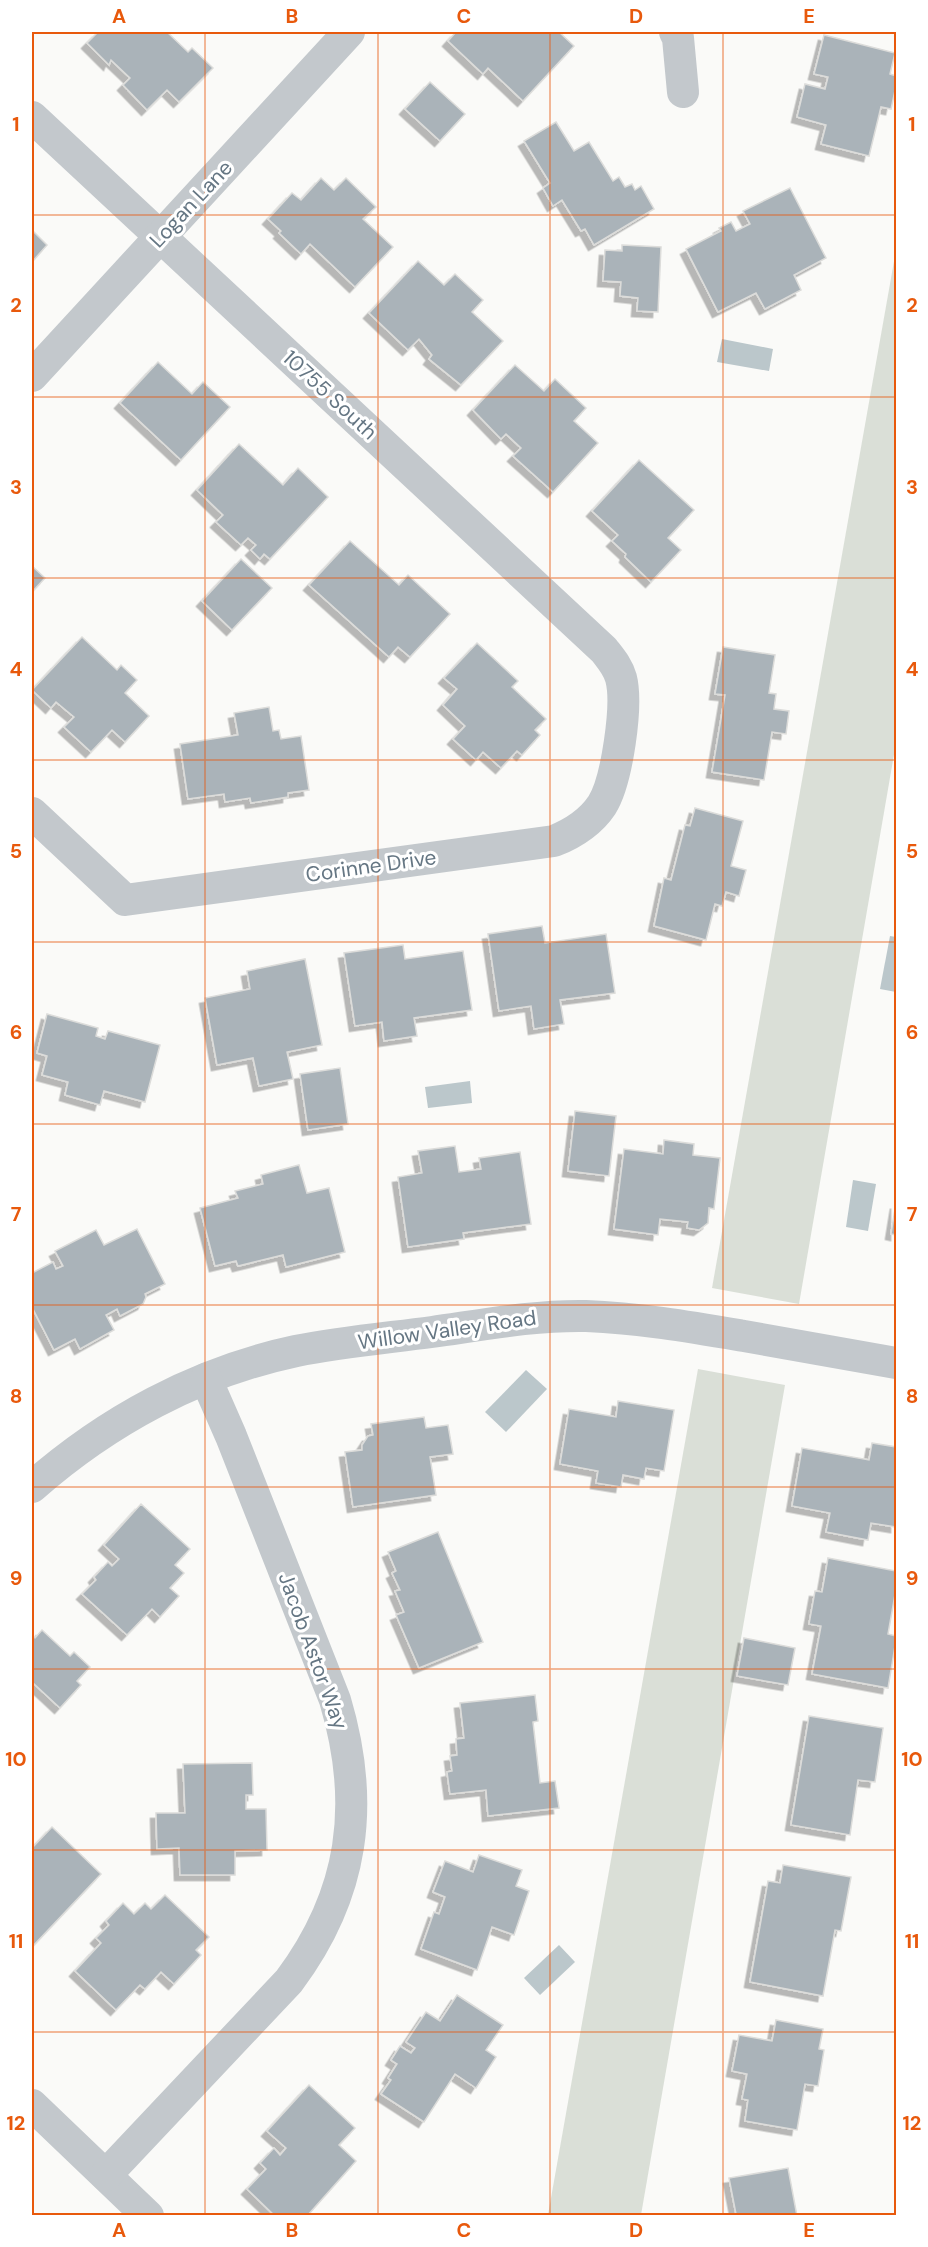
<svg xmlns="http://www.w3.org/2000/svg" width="928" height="2247" viewBox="0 0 928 2247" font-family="'DM Sans',sans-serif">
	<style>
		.green { fill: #dadfd7 }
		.water { fill: #bbc7cb }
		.building { fill: #aab3b9; stroke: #dcdcda; stroke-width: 1.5; filter: url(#shadow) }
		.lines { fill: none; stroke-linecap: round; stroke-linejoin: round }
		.street { stroke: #c3c8cc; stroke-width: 32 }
		.grid { fill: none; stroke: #e8590c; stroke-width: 1.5; stroke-opacity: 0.55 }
		.labels { text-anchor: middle; stroke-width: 6; stroke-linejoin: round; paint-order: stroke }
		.street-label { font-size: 21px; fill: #657683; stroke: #fff }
		.neatline { fill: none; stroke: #e8590c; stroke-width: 2 }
		.grid-label { font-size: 20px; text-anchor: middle; font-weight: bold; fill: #e8590c }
	</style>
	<defs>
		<filter id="shadow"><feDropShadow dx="-5.5" dy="5.5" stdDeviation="0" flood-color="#0004"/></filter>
	</defs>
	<rect width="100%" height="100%" fill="#fafaf8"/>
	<g class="green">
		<polygon points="896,250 896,743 799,1304 712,1288"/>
		<polygon points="698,1369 785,1385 641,2215 548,2215"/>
	</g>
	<g class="water">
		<polygon points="722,339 773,349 769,371 717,362"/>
		<polygon points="890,936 896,937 896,992 880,989"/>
		<polygon points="470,1081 472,1103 428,1108 425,1087"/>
		<polygon points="853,1180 876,1184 868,1231 846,1227"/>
		<polygon points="526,1370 547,1389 506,1432 485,1412"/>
		<polygon points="559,1945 575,1962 540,1995 524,1978"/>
	</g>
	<g class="building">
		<polygon points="98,32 167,32 188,52 192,48 213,68 179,102 167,90 147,110 123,85 130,78 111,60 109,65 87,43"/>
		<polygon points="456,32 559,32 574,46 523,101 488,68 483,74 448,41"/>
		<polygon points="824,35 895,53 890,74 896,76 896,86 891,109 881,107 869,156 821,144 826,125 797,117 805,84 825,89 828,77 814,74"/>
		<polygon points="430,82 465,114 440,141 405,109"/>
		<polygon points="556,122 574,151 589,142 613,181 619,177 625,187 632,184 635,190 641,186 654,209 594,245 585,229 581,231 562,200 553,206 543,188 550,183 524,141"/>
		<polygon points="321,178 334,190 346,178 376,207 363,219 393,247 355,287 310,244 301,254 279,233 281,231 268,219 292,193 301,200"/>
		<polygon points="790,188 826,258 794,275 801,290 765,309 756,293 718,312 686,249 721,231 719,228 731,222 736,231 750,224 743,211"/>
		<polygon points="32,230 47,245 32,262"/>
		<polygon points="622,245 661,247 658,312 637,311 638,298 620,296 621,282 603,281 605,250 622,251"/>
		<polygon points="418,261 444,285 455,274 483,300 472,312 503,341 461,385 429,359 432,355 419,339 408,350 369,313"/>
		<polygon points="158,362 192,394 203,382 230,407 181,460 120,403"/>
		<polygon points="515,365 544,391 555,379 586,408 574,421 598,443 553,492 513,456 521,448 506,434 501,439 473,410"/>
		<polygon points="239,444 283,485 298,468 328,497 270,559 264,554 260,559 251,550 256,545 248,538 241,545 216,522 223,515 197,490"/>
		<polygon points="639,460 694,510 668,538 681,550 651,582 625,557 626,554 612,541 618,535 592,511"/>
		<polygon points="350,541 399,585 408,575 450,614 410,657 398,647 389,657 309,585"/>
		<polygon points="241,559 272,588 232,630 202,601"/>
		<polygon points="32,566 45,578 32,592"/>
		<polygon points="82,637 117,670 121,665 137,680 125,693 149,716 125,742 112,730 91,752 64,727 74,717 56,702 51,708 32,690"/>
		<polygon points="477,643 518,681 512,687 546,719 535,730 540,735 522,755 517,751 501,768 483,752 476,760 453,739 465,726 443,705 457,689 444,678"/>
		<polygon points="723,647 775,655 769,693 776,694 774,709 789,711 786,734 772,732 764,780 712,772 725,695 715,694"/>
		<polygon points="269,707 273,731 279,730 281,739 301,736 309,790 288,793 288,797 251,803 250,798 225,802 224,794 188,799 180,744 238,735 234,713"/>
		<polygon points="695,808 743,821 731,866 746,870 739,896 726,892 722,906 715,904 706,940 654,926 664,878 671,880 685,825 690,826"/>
		<polygon points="542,926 545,943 606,934 615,993 560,1000 564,1024 534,1029 531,1006 499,1011 488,934"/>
		<polygon points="403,945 405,959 463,951 472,1010 414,1018 417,1036 384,1041 382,1022 355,1026 344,953"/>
		<polygon points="305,959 322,1045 287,1052 293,1079 259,1086 253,1058 217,1065 205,998 250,989 247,971"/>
		<polygon points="47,1014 98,1028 96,1036 105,1039 108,1031 160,1045 145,1102 104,1091 100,1105 65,1095 68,1082 42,1075 47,1056 37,1053"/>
		<polygon points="340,1068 348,1124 308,1130 300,1074"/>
		<polygon points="575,1111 616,1116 609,1176 568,1171"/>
		<polygon points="664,1140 694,1144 693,1155 720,1158 714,1209 709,1208 708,1223 699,1230 687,1228 688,1222 660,1219 658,1235 614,1229 624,1149 663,1154"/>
		<polygon points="455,1146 459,1172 481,1169 479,1158 520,1152 531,1224 463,1233 464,1239 408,1247 398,1177 422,1173 418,1151"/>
		<polygon points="299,1165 307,1193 329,1188 345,1252 286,1267 283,1255 238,1266 236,1261 215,1266 200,1208 238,1198 235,1191 263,1184 261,1175"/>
		<polygon points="896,1203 896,1235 891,1234"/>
		<polygon points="137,1229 165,1284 145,1294 146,1297 143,1304 120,1316 117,1309 106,1315 114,1330 80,1349 75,1339 54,1350 32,1307 32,1273 53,1262 56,1269 63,1266 55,1251 96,1230 104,1245"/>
		<polygon points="618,1401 674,1410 664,1471 646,1468 644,1479 623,1475 621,1487 596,1483 598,1471 560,1464 569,1409 616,1417"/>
		<polygon points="424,1417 426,1428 448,1425 453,1454 430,1457 436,1495 353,1507 345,1452 362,1450 362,1445 368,1436 373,1435 371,1424"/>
		<polygon points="872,1443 896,1447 896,1527 871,1523 868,1540 826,1532 830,1513 792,1506 802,1448 869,1460"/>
		<polygon points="141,1504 190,1549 175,1565 184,1573 170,1588 179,1596 160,1617 152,1609 127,1635 82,1594 96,1580 94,1577 108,1562 112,1566 119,1559 104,1545"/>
		<polygon points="438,1532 483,1642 419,1668 396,1615 404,1612 395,1591 400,1590 392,1573 396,1571 388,1552"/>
		<polygon points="828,1558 896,1571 896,1589 888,1634 896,1636 896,1640 888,1688 812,1674 821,1626 809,1624 815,1591 822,1592"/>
		<polygon points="42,1630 70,1656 74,1652 90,1667 77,1681 81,1685 60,1708 32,1682 32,1635 35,1638"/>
		<polygon points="744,1638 795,1648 788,1685 737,1676"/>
		<polygon points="535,1695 538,1721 533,1722 540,1783 555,1781 559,1808 488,1816 486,1790 450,1794 447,1772 452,1771 450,1756 457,1755 456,1739 464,1738 460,1703"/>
		<polygon points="809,1716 883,1728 875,1782 858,1780 850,1835 791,1825"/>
		<polygon points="252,1763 253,1795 246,1795 246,1809 266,1809 267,1850 235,1851 235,1875 180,1875 179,1848 157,1849 156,1813 185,1813 183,1764"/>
		<polygon points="52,1827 101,1874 32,1947 32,1848"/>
		<polygon points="479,1855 522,1870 516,1886 529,1891 514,1935 492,1927 477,1970 421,1949 434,1912 439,1914 445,1897 433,1892 445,1861 473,1872"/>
		<polygon points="783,1865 851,1877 841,1931 835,1930 823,1996 750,1982 768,1881 780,1883"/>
		<polygon points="165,1895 209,1937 196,1950 201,1955 174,1984 161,1972 145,1989 140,1985 116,2010 75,1971 101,1943 96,1938 109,1925 106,1921 123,1903 134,1914 145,1903 151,1909"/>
		<polygon points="457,1995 503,2025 486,2050 496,2057 476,2088 455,2074 424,2122 381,2094 391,2080 388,2078 397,2064 391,2060 400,2046 411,2053 415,2048 406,2042 426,2012 440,2021"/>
		<polygon points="776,2020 823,2029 819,2049 824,2050 818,2086 805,2084 797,2130 745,2121 748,2100 742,2099 747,2074 732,2071 739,2035 772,2041"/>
		<polygon points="309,2085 355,2128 339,2145 356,2161 307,2216 275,2216 247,2189 266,2169 260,2163 274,2148 280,2155 286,2148 267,2131"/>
		<polygon points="788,2168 797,2216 729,2216 736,2214 729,2178"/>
	</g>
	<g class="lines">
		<g class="street">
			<polyline points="675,32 678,38 683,92"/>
			<path d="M32,117L604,650C611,659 618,667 621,678C628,705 617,781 602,805C590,823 574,833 554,841L125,900L32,813"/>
			<polyline points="32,376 349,32"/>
			<path d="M32,1487C107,1421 197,1372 296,1351C341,1342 387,1338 432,1332C482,1325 534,1315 586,1316C639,1318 691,1327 744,1336C795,1345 846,1354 896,1363"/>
			<polyline points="32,2105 148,2216"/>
			<path d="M106,2175L289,1981C354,1894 366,1804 335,1700L231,1436L206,1379"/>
		</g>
	</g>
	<path class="grid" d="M205,32V2216M378,32V2216M550,32V2216M723,32V2216M32,215H896M32,397H896M32,578H896M32,760H896M32,942H896M32,1124H896M32,1305H896M32,1487H896M32,1669H896M32,1850H896M32,2032H896"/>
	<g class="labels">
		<g class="street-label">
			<text transform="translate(191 204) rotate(-47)" y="7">Logan Lane</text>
			<text transform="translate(330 395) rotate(43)" y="7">10755 South</text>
			<text transform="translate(371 866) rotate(-8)" y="7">Corinne Drive</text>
			<text transform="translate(447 1330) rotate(-8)" y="7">Willow Valley Road</text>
			<text transform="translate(313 1651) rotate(70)" y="7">Jacob Astor Way</text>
		</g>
	</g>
	<rect width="928" height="2247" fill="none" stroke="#ffffff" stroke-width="66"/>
	<rect x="33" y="33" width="862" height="2181" class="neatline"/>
	<g class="grid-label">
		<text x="119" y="23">A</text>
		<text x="292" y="23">B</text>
		<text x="464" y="23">C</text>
		<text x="636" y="23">D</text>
		<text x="809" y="23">E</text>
		<text x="16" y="131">1</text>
		<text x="912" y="131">1</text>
		<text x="16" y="312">2</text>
		<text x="912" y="312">2</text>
		<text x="16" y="494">3</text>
		<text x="912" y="494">3</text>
		<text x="16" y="676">4</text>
		<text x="912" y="676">4</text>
		<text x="16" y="858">5</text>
		<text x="912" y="858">5</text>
		<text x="16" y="1039">6</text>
		<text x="912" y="1039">6</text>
		<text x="16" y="1221">7</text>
		<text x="912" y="1221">7</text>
		<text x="16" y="1403">8</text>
		<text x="912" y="1403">8</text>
		<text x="16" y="1585">9</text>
		<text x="912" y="1585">9</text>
		<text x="16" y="1766">10</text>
		<text x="912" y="1766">10</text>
		<text x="16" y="1948">11</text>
		<text x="912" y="1948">11</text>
		<text x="16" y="2130">12</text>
		<text x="912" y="2130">12</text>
		<text x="119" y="2237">A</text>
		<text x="292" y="2237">B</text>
		<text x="464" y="2237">C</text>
		<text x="636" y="2237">D</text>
		<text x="809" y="2237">E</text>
	</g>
</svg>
